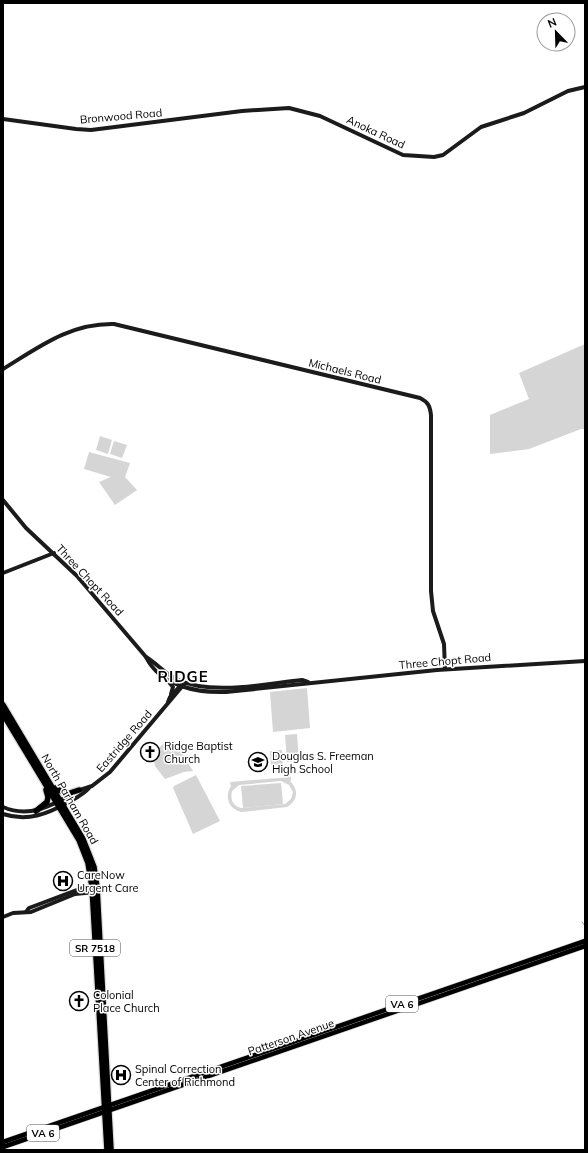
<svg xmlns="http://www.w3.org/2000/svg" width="588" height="1153" viewBox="0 0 588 1153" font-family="Mulish,sans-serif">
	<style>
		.green { fill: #d5d5d5; fill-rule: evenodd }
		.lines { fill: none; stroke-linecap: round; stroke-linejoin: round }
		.stream { stroke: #9c9c9c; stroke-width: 1 }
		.primary-casing { stroke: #dbdbdb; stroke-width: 6 }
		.highway-casing { stroke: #dbdbdb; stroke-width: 8 }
		.secondary { stroke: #1b1b1b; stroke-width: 4 }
		.primary { stroke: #000; stroke-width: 4.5 }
		.highway { stroke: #000; stroke-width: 5.5 }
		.labels { text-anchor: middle; stroke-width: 3; stroke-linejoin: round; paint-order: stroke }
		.shield { fill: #fff; stroke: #4c4c4c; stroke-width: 1 }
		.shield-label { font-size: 10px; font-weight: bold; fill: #000 }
		.street-label { font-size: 11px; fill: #000; stroke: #fff }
		.poi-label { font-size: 11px; fill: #000; stroke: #fff; text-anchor: start }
		.district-label { font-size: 15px; font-weight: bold; letter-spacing: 1px; fill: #000; stroke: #fff }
	</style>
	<rect width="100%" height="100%" fill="#fff"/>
	<g class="green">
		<polygon points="585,344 585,429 581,429 529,449 490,454 490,415 529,399 519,373"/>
		<polygon points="100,436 112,440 108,454 96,450"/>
		<polygon points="114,441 127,445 122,458 110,454"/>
		<polygon points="89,452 130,463 125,477 137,490 115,505 99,482 111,477 84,469"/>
		<polygon points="307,688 310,728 273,732 270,692"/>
		<polygon points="297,734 299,761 287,762 285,735"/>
		<polygon points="175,742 193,771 184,772 165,779 155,766 153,754 164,743"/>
		<polygon points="282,750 283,764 271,765 270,751"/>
		<polygon points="196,775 220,821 193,834 173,788 174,786"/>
		<path d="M291,777V780L290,781C299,790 298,800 287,807L242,812C229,810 224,797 231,786L230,782ZM281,781L289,785L293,792L291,799L285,804L241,808C233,806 230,800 232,791L239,785Z"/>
		<polygon points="281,783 283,804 243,808 241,786"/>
	</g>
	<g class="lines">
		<polyline class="stream" points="582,922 585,926"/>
		<defs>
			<g id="primary">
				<polyline points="3,1142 585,941"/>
				<polyline points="3,1147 585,946"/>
			</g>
			<g id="highway">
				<polyline points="3,705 83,839 94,867 97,887 111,1150"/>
				<polyline points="3,714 79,840 88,863 92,887 107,1150"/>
				<polyline points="55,788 67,794 79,790"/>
				<polyline points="36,811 47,802 48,797 46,790"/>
			</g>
		</defs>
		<use href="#primary" class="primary-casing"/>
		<use href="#highway" class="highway-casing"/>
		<g class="secondary">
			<polyline points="3,119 76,129 91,130 242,111 289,108 320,116 403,155 434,157 443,155 481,127 524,113 568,91 585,87"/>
			<path d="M3,369C39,347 70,323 114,324L420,398C428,402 430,406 431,415V591L433,611L444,644L445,669"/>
			<path d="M3,500L26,528L77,576L146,657C160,686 197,693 226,692L437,670L585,661"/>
			<polyline points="3,573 54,553"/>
			<path d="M146,657C157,664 165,673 176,679C211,696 264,684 302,680L308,682"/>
			<polyline points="168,681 173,687 171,694"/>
			<polyline points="168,702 170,697 181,685"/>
			<polyline points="77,791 92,786 110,772 185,683"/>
			<path d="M3,807C28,818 50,807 71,794"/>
			<path d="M3,814C28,822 47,814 69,802C76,798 84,794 89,788"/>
			<polyline points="26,912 29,908 82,888 93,887"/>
			<polyline points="3,917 13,913 31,912 75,894 95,892"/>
		</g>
		<use href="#primary" class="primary"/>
		<use href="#highway" class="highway"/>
	</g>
	<defs>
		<symbol id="church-ring" viewBox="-11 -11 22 22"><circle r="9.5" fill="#fff" stroke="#000" stroke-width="1.5"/><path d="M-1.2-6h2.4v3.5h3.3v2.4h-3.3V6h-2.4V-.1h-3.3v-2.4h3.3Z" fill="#000"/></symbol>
		<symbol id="school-ring" viewBox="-11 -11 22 22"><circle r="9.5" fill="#fff" stroke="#000" stroke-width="1.5"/><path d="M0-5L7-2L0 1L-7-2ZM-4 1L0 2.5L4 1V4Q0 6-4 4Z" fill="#000"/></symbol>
		<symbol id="hospital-ring" viewBox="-11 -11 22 22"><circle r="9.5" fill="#fff" stroke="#000" stroke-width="1.5"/><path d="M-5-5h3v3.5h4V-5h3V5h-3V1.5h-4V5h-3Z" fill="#000"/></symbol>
	</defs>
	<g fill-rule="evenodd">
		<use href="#church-ring" x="139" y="741" width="22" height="22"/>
		<use href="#school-ring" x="247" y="751" width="22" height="22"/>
		<use href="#hospital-ring" x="52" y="870" width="22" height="22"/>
		<use href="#church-ring" x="68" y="990" width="22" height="22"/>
		<use href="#hospital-ring" x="110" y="1064" width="22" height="22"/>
	</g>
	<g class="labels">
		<g class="shield">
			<rect x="70" y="940" width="50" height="16" rx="3"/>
			<rect x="386" y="996" width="32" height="16" rx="3"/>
			<rect x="27" y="1125" width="32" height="16" rx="3"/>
		</g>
		<g class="shield-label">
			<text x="95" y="952">SR 7518</text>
			<text x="402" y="1008">VA 6</text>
			<text x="43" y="1137">VA 6</text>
		</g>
		<g class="street-label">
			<text transform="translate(121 116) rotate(-5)" y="4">Bronwood Road</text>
			<text transform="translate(376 132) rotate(25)" y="4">Anoka Road</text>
			<text transform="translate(345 371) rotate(14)" y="4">Michaels Road</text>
			<text transform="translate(90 580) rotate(47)" y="4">Three Chopt Road</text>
			<text transform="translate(445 661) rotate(-5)" y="4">Three Chopt Road</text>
			<text transform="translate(124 741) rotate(-49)" y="4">Eastridge Road</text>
			<text transform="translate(70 799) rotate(60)" y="4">North Parham Road</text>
			<text transform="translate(291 1037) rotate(-19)" y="4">Patterson Avenue</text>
		</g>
		<g class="poi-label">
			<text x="164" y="750">Ridge Baptist<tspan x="164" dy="13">Church</tspan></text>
			<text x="272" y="760">Douglas S. Freeman<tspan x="272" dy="13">High School</tspan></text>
			<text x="77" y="879">CareNow<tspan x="77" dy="13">Urgent Care</tspan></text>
			<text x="93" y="999">Colonial<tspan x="93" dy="13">Place Church</tspan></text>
			<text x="135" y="1073">Spinal Correction<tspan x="135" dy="13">Center of Richmond</tspan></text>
		</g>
		<g class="district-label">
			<text x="183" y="682">RIDGE</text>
		</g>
	</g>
	<rect width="588" height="1153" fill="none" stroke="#000000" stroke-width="8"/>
	<g transform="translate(556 32) rotate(337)"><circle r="19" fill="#ffffff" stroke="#999999"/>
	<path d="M0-3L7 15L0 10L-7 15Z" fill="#000000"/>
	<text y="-6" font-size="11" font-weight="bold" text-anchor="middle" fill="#000000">N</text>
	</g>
</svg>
